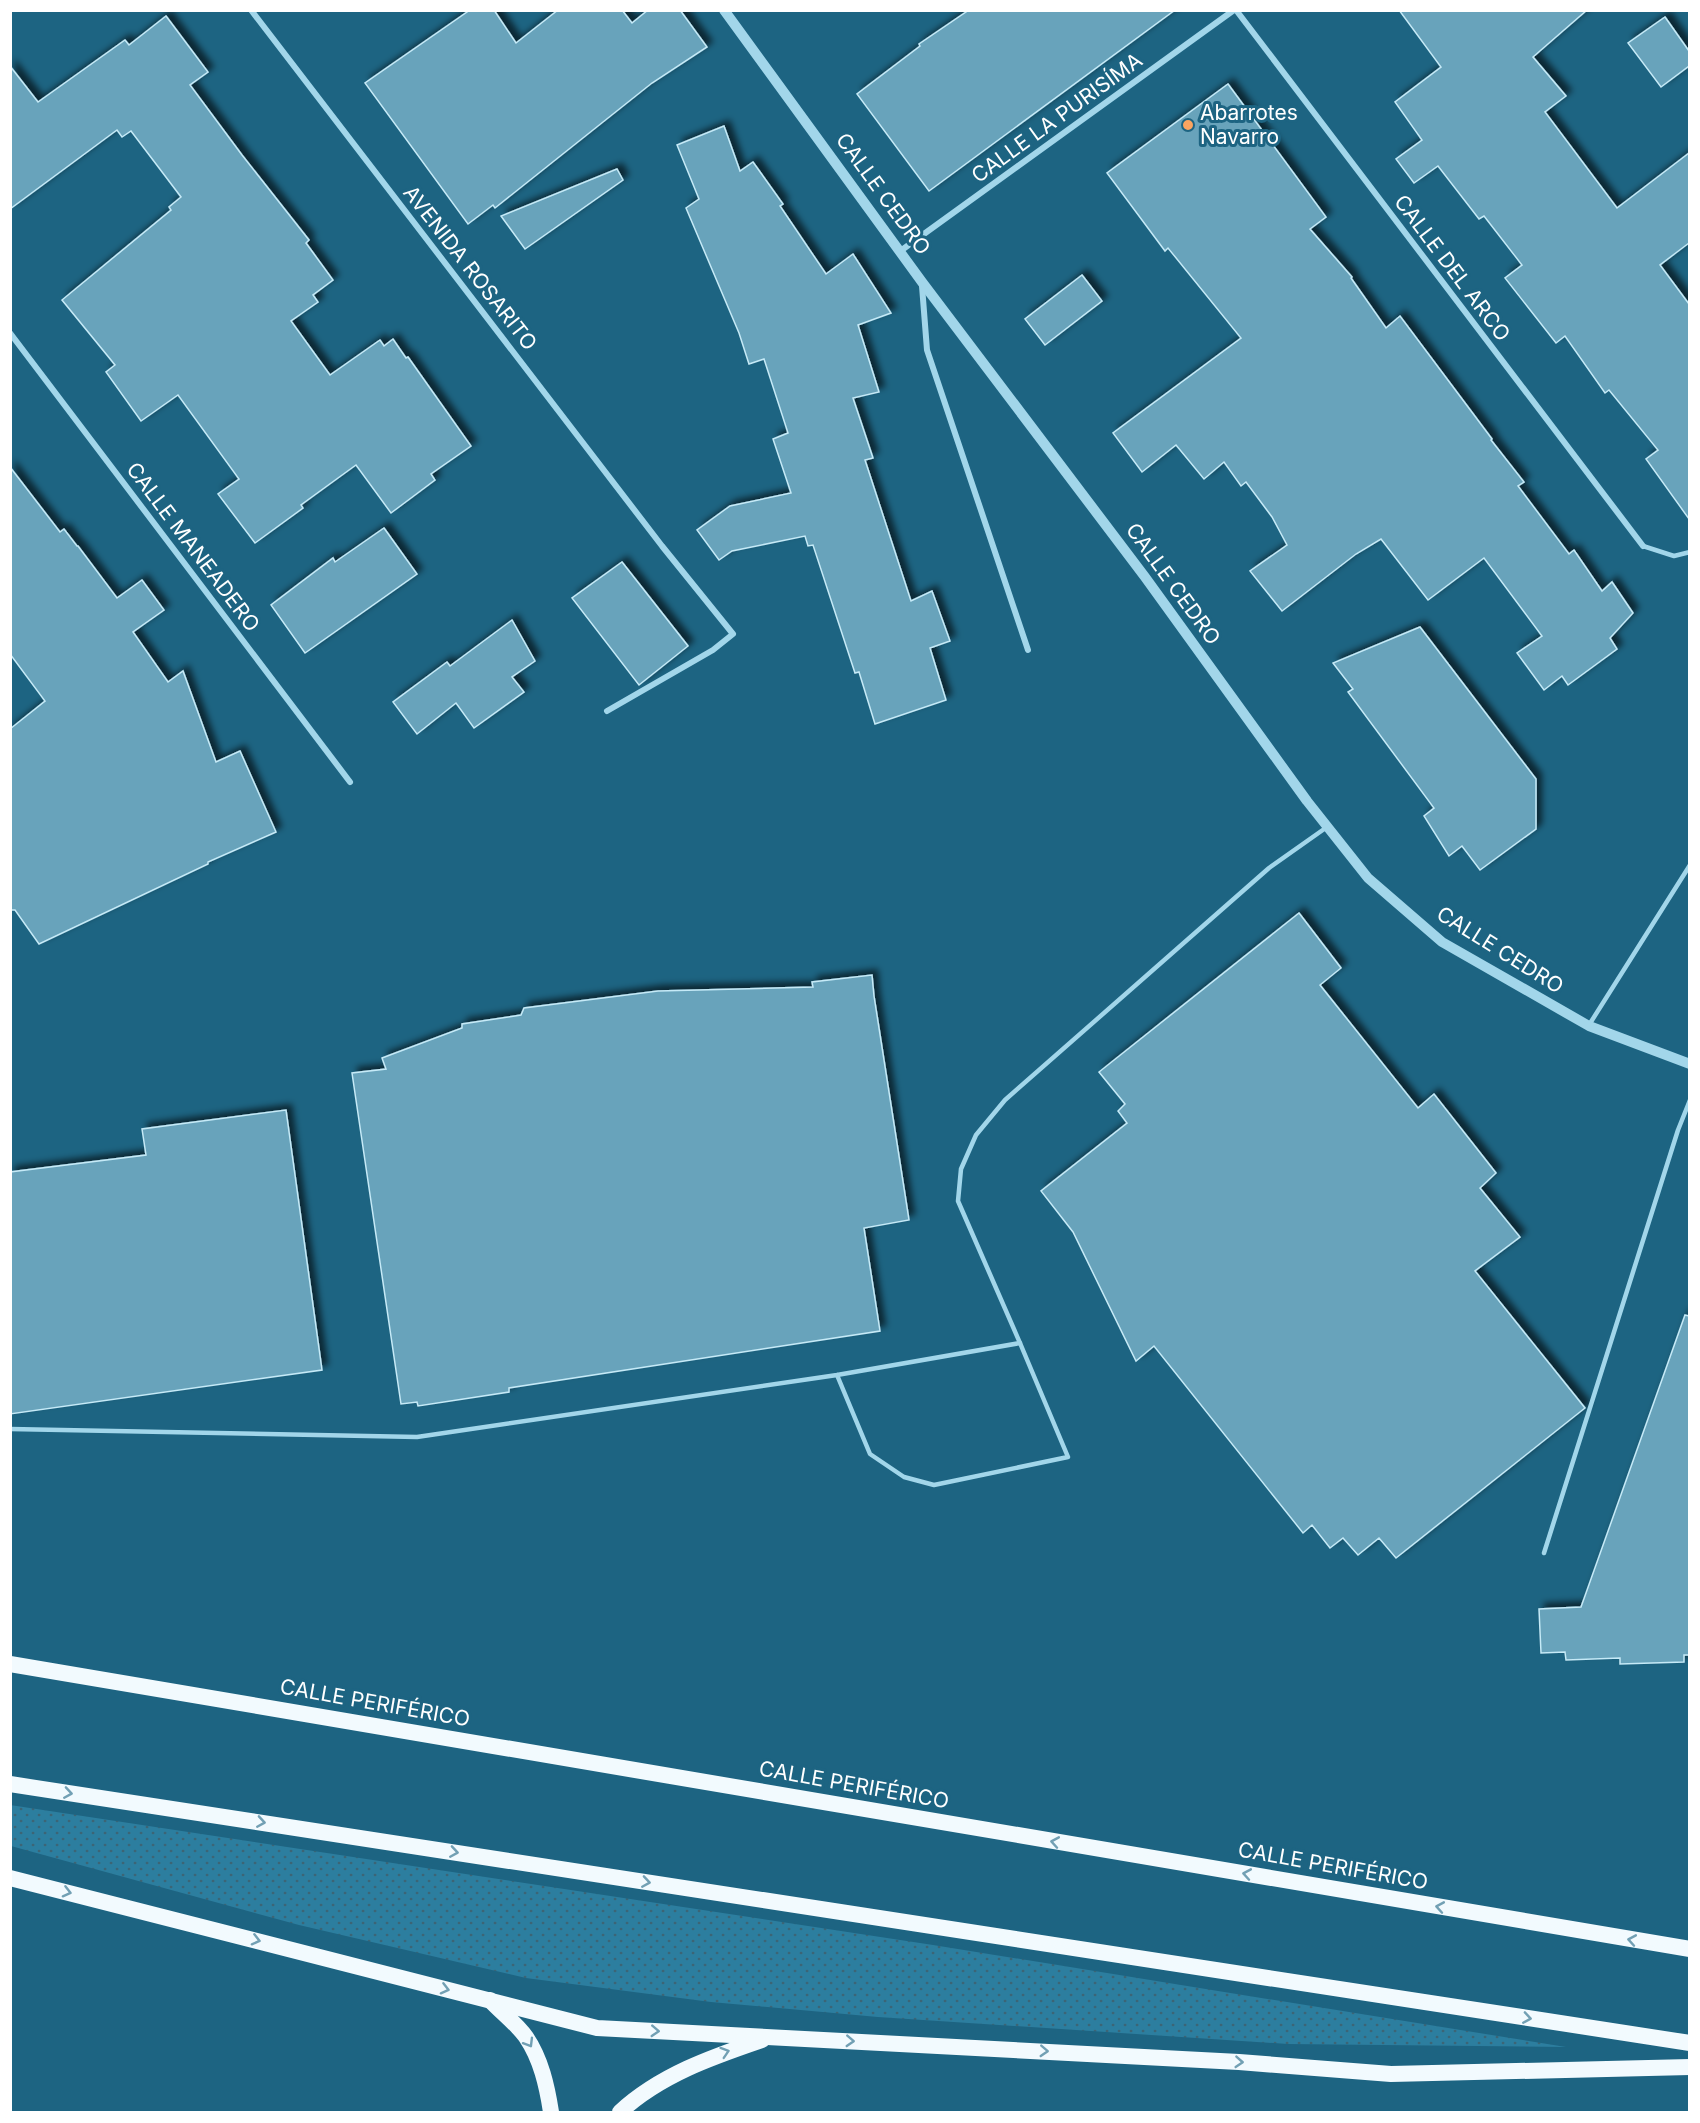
<svg xmlns="http://www.w3.org/2000/svg" width="1700" height="2123" viewBox="0 0 1700 2123" font-family="Inter,sans-serif">
	<style>
		.grass { fill: url(#grass-dots) }
		.building { fill: #67a3bb; stroke: #c6eaf7; stroke-width: 1.5; filter: url(#shadow) }
		.lines { fill: none; stroke-linecap: round; stroke-linejoin: round }
		.service { stroke: #a2d6ea; stroke-width: 4.5 }
		.minor { stroke: #a2d6ea; stroke-width: 6 }
		.tertiary { stroke: #a2d6ea; stroke-width: 10 }
		.trunk { stroke: #f2fafe; stroke-width: 16 }
		.oneway { stroke: #72a0b4 }
		.poi-dot { fill: #faa460; stroke: #1d6482; stroke-width: 2 }
		.labels { text-anchor: middle; stroke-width: 6; stroke-linejoin: round; paint-order: stroke }
		.poi-label { font-size: 21px; fill: #fff; stroke: #1d6482; text-anchor: start }
		.street-label { font-size: 21px; fill: #fff; stroke: #1d6482 }
	</style>
	<defs>
		<pattern id="grass-dots" width="8" height="8" patternUnits="userSpaceOnUse" patternTransform="scale(1.5)"><rect width="8" height="8" fill="#2c7e9f"/><path d="M2 2h.1M6 6h.1" fill="none" stroke="#3c6576" stroke-width="1.8" stroke-linecap="round"/></pattern>
		<filter id="shadow"><feDropShadow dx="5.5" dy="-5.5" stdDeviation="3" flood-color="#0009"/></filter>
	</defs>
	<rect width="100%" height="100%" fill="#1d6482"/>
	<polygon class="grass" points="10,1805 933,1945 1566,2047 1288,2044 878,2017 711,2002 526,1978 299,1925 11,1846"/>
	<g class="building">
		<polygon points="470,10 494,10 516,43 558,10 622,10 632,23 648,10 680,10 707,47 652,83 495,208 493,205 468,224 365,83"/>
		<polygon points="969,10 1175,10 929,191 857,94 920,46 919,44"/>
		<polygon points="1399,10 1587,10 1533,57 1566,96 1545,112 1617,208 1689,153 1689,243 1660,265 1689,304 1689,519 1646,459 1658,450 1609,390 1605,393 1565,336 1556,343 1505,278 1522,265 1484,216 1479,219 1438,166 1414,183 1396,159 1422,140 1395,102 1441,67"/>
		<polygon points="166,16 208,72 190,85 242,155 309,240 306,243 333,280 313,295 318,302 291,321 330,375 380,340 384,346 393,339 406,358 408,357 471,446 431,474 435,480 391,513 356,465 301,505 303,508 255,543 218,494 239,479 178,395 141,421 106,372 115,365 62,300 171,210 169,207 181,197 131,131 122,137 117,130 10,209 10,66 38,102 125,40 129,45"/>
		<polygon points="1665,17 1689,51 1689,66 1661,87 1628,43"/>
		<polygon points="1228,84 1326,217 1310,229 1352,277 1351,278 1386,328 1400,316 1492,439 1491,440 1524,482 1518,486 1569,554 1574,550 1602,591 1612,582 1633,613 1610,638 1617,649 1568,685 1562,676 1544,690 1517,653 1542,636 1484,558 1428,600 1381,539 1356,554 1282,611 1250,571 1287,545 1272,517 1246,482 1241,486 1224,462 1204,479 1176,445 1142,472 1113,433 1241,338 1168,248 1165,251 1107,173"/>
		<polygon points="724,126 740,171 753,162 783,204 780,206 826,274 853,254 891,313 858,325 879,392 853,398 873,458 865,460 911,601 932,591 950,641 930,648 946,700 875,724 859,672 855,673 813,545 808,546 805,536 732,551 719,560 697,530 730,506 791,493 773,439 788,433 764,359 749,364 739,333 686,208 699,199 677,145"/>
		<polygon points="617,169 623,180 525,249 501,216"/>
		<polygon points="1082,275 1102,301 1045,345 1025,319"/>
		<polygon points="10,467 60,532 64,529 77,546 78,546 117,598 142,580 164,610 133,632 168,682 183,671 216,762 240,751 276,832 208,862 208,864 39,944 15,910 10,910 10,729 45,701 10,654"/>
		<polygon points="384,528 417,574 305,653 271,605 333,558 335,562"/>
		<polygon points="622,562 688,646 639,685 572,598"/>
		<polygon points="512,620 535,661 512,677 524,692 474,728 456,703 417,734 393,702 447,662 450,666"/>
		<polygon points="1420,627 1536,779 1536,829 1480,870 1462,846 1449,856 1424,816 1434,808 1348,692 1353,689 1333,663"/>
		<polygon points="1299,913 1341,968 1320,985 1418,1108 1434,1094 1496,1173 1480,1188 1520,1237 1475,1271 1585,1408 1396,1558 1379,1538 1358,1555 1343,1538 1330,1548 1312,1525 1303,1533 1154,1346 1136,1361 1073,1232 1041,1191 1127,1123 1118,1111 1125,1104 1099,1072"/>
		<polygon points="872,975 874,996 909,1220 864,1228 880,1331 509,1388 509,1392 418,1406 417,1402 401,1404 352,1073 386,1069 382,1058 462,1028 462,1024 521,1015 524,1008 658,991 813,987 812,982"/>
		<polygon points="286,1110 322,1370 10,1414 10,1172 146,1155 142,1129"/>
		<polygon points="1685,1315 1689,1316 1689,1655 1684,1655 1684,1662 1620,1664 1620,1658 1566,1660 1565,1652 1541,1653 1539,1609 1581,1607"/>
	</g>
	<g class="lines">
		<g class="service">
			<polyline points="1643,546 1674,556 1690,552"/>
			<polyline points="1589,1025 1690,865"/>
			<polyline points="837,1375 870,1454 904,1477 934,1485 1068,1457 1020,1343 958,1201 961,1169 976,1135 1005,1100 1269,868 1327,827"/>
			<polyline points="10,1429 417,1437 837,1375 1020,1343"/>
			<polyline points="1544,1553 1678,1130 1690,1100"/>
		</g>
		<g class="minor">
			<polyline points="251,10 662,546 733,634 713,650 607,711"/>
			<polyline points="1236,10 1643,546"/>
			<polyline points="899,252 1234,10"/>
			<polyline points="922,286 927,350 1028,650"/>
			<polyline points="10,333 350,782"/>
		</g>
		<polyline class="tertiary" points="724,10 922,282 1145,577 1307,801 1368,878 1442,942 1589,1026 1690,1064"/>
		<g class="trunk">
			<polyline points="10,1664 1690,1949"/>
			<polyline points="10,1784 1690,2043"/>
			<polyline points="10,1878 597,2028 1239,2062 1391,2074 1690,2067"/>
			<path d="M490,2000C501,2012 517,2024 526,2037C541,2059 547,2086 551,2112"/>
			<path d="M620,2112C660,2075 712,2057 762,2040"/>
		</g>
	</g>
	<defs><path id="oneway-chevron" d="M-2-3.5L2.5 0L-2 3.5" fill="none" stroke-width="1.6" stroke-linecap="round" stroke-linejoin="round" transform="scale(1.5)"/></defs>
	<g class="oneway">
		<use href="#oneway-chevron" transform="translate(68 1793) rotate(9)"/>
		<use href="#oneway-chevron" transform="translate(261 1822) rotate(9)"/>
		<use href="#oneway-chevron" transform="translate(1055 1842) rotate(-170)"/>
		<use href="#oneway-chevron" transform="translate(454 1852) rotate(9)"/>
		<use href="#oneway-chevron" transform="translate(1247 1874) rotate(-170)"/>
		<use href="#oneway-chevron" transform="translate(646 1882) rotate(9)"/>
		<use href="#oneway-chevron" transform="translate(67 1892) rotate(14)"/>
		<use href="#oneway-chevron" transform="translate(1440 1907) rotate(-170)"/>
		<use href="#oneway-chevron" transform="translate(256 1940) rotate(14)"/>
		<use href="#oneway-chevron" transform="translate(1632 1940) rotate(-170)"/>
		<use href="#oneway-chevron" transform="translate(445 1989) rotate(14)"/>
		<use href="#oneway-chevron" transform="translate(1527 2018) rotate(9)"/>
		<use href="#oneway-chevron" transform="translate(655 2031) rotate(3)"/>
		<use href="#oneway-chevron" transform="translate(850 2041) rotate(3)"/>
		<use href="#oneway-chevron" transform="translate(529 2043) rotate(59)"/>
		<use href="#oneway-chevron" transform="translate(1044 2051) rotate(3)"/>
		<use href="#oneway-chevron" transform="translate(725 2052) rotate(-18)"/>
		<use href="#oneway-chevron" transform="translate(1239 2062) rotate(4)"/>
	</g>
	<circle class="poi-dot" cx="1188" cy="125" r="6"/>
	<g class="labels">
		<g class="poi-label">
			<text x="1200" y="120">Abarrotes<tspan x="1200" dy="24">Navarro</tspan></text>
		</g>
		<g class="street-label">
			<text transform="translate(1057 118) rotate(-36)" y="7">CALLE LA PURISÍMA</text>
			<text transform="translate(883 194) rotate(54)" y="7">CALLE CEDRO</text>
			<text transform="translate(470 268) rotate(52)" y="7">AVENIDA ROSARITO</text>
			<text transform="translate(1452 268) rotate(53)" y="7">CALLE DEL ARCO</text>
			<text transform="translate(193 547) rotate(53)" y="7">CALLE MANEADERO</text>
			<text transform="translate(1173 584) rotate(54)" y="7">CALLE CEDRO</text>
			<text transform="translate(1500 950) rotate(32)" y="7">CALLE CEDRO</text>
			<text transform="translate(375 1703) rotate(10)" y="7">CALLE PERIFÉRICO</text>
			<text transform="translate(854 1785) rotate(10)" y="7">CALLE PERIFÉRICO</text>
			<text transform="translate(1333 1866) rotate(10)" y="7">CALLE PERIFÉRICO</text>
		</g>
	</g>
	<rect width="1700" height="2123" fill="none" stroke="#ffffff" stroke-width="24"/>
</svg>
